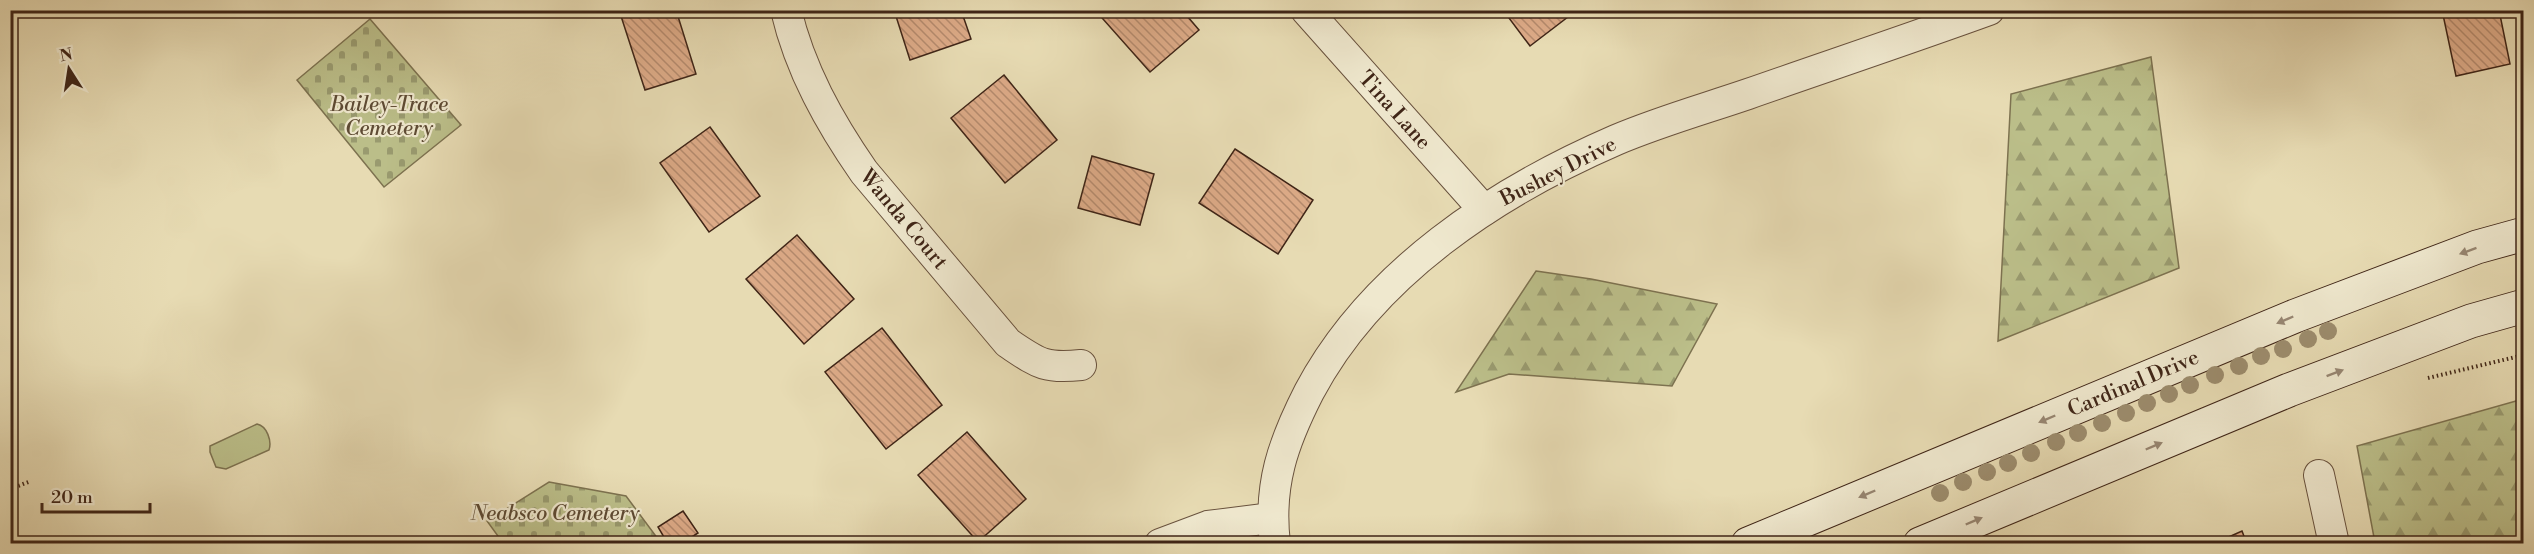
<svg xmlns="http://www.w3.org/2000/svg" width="2534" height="554" viewBox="0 0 2534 554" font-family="'Libre Bodoni',serif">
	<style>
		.green { fill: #bbbe89; stroke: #7d7250; stroke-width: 1.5 }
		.forest { fill: url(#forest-firs); stroke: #7d7250; stroke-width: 1.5 }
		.cemetery { fill: url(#cemetery-stones); stroke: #7d7250; stroke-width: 1.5 }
		.building { fill: url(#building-back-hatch); stroke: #3f2517; stroke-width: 1.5 }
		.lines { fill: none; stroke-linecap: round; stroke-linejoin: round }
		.street-casing { stroke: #69523e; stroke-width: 32 }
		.secondary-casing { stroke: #3f2517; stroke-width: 35 }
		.path { stroke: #3f2517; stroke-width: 4; stroke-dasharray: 1.5 3; stroke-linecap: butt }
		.street { stroke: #efe8ce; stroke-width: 30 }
		.secondary { stroke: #efe8ce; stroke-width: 33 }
		.tree { fill: #9c8c6d }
		.oneway { fill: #978672 }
		.labels { text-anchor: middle; stroke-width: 4.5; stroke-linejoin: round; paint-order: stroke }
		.park-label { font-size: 21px; font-style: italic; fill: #5e4b34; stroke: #efe8ce }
		.street-label { font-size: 21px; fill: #3f2517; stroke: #efe8ce }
	</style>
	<defs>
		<pattern id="forest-firs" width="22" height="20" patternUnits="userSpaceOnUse" patternTransform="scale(1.5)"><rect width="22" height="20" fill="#bbbe89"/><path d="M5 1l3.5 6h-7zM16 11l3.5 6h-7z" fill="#999a6f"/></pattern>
		<pattern id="cemetery-stones" width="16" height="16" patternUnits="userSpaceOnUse" patternTransform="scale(1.5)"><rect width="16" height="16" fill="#bbbe89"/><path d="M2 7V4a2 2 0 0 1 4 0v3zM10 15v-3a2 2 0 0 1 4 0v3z" fill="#999a6f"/></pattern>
		<pattern id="building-back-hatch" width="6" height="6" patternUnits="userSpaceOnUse" patternTransform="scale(1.5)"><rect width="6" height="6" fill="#dcaa87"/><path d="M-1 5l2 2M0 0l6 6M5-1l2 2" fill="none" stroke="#b48a6d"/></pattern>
	</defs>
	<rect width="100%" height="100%" fill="#e7dbb3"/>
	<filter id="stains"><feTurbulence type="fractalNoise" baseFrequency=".00333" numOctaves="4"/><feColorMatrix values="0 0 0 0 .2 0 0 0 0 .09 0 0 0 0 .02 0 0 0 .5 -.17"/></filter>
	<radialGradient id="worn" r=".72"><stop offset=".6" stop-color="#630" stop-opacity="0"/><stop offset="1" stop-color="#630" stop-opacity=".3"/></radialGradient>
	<path class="green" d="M257,424C267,426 272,441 269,450L226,469L216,467L210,452V446Z"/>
	<g class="forest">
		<polygon points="2151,57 2179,268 1998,341 2011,94"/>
		<polygon points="1536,271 1591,279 1717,304 1672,386 1509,374 1456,392"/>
		<polygon points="2523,399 2523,543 2375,543 2357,446"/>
	</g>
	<g class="cemetery">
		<polygon points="370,19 461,125 384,187 297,80"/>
		<polygon points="549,482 626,496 661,543 503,543 487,521"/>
	</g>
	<g class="building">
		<polygon points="619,10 676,10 696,74 645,90"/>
		<polygon points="894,10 961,10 971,39 910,60"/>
		<polygon points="1095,10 1182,10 1199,30 1150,72"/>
		<polygon points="1503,10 1577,10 1530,46"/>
		<polygon points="2442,10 2499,10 2510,64 2456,76"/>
		<polygon points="1004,75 1057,140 1005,183 951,118"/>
		<polygon points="710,127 760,196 709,232 660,163"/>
		<polygon points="1235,149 1313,200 1278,254 1199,203"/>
		<polygon points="1092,156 1154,174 1140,225 1078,208"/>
		<polygon points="797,235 854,299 804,344 746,279"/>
		<polygon points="882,328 942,405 886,449 825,372"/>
		<polygon points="967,432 1026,499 978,542 918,475"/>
		<polygon points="683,511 698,533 681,544 668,544 658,527"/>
		<polygon points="2242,531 2247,544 2213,544"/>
	</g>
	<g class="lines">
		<defs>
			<g id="street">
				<path d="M786,10C800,70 830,123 864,172L1008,343C1038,363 1044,369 1081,365"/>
				<polyline points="1306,10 1484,210"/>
				<polyline points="2319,475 2334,544"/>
				<polyline points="1160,544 1208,526 1272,518"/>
				<path d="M1275,544C1268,485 1283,443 1309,392C1372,273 1496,192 1616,140C1658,122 1704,109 1748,94C1828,66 1909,39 1989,10"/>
			</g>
			<g id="secondary">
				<polyline points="1748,544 2295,316 2477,247 2524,234"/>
				<polyline points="1920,544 2289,390 2471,321 2524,306"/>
			</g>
		</defs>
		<use href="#street" class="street-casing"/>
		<use href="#secondary" class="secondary-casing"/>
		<g class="path">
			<polyline points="2428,378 2524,355"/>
			<polyline points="10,489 31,481"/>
		</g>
		<use href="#street" class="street"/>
		<use href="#secondary" class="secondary"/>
	</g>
	<g class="tree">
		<circle cx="2328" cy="331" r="9"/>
		<circle cx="2308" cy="339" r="9"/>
		<circle cx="2283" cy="349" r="9"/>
		<circle cx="2261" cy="356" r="9"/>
		<circle cx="2239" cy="366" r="9"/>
		<circle cx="2215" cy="375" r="9"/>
		<circle cx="2190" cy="385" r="9"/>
		<circle cx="2169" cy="394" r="9"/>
		<circle cx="2147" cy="403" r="9"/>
		<circle cx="2126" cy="413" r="9"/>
		<circle cx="2102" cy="423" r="9"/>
		<circle cx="2078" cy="433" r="9"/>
		<circle cx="2056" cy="442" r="9"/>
		<circle cx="2031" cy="453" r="9"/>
		<circle cx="2008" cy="463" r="9"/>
		<circle cx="1987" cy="472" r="9"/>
		<circle cx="1963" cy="482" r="9"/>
		<circle cx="1940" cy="493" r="9"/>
	</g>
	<defs><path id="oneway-solid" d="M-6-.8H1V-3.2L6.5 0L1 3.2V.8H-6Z" transform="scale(1.5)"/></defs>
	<g class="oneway">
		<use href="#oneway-solid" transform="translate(2468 251) rotate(160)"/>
		<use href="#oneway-solid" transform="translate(2285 320) rotate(157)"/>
		<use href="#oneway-solid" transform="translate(2335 373) rotate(-21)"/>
		<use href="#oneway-solid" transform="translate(2047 419) rotate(157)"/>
		<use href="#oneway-solid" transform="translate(2154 446) rotate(-23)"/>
		<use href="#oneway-solid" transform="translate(1867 494) rotate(157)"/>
		<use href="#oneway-solid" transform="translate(1974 521) rotate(-23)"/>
	</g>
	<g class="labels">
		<g class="park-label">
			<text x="389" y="111">Bailey-Trace<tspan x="389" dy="24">Cemetery</tspan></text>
			<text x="555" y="520">Neabsco Cemetery</text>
		</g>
		<g class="street-label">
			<text transform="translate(1395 110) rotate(48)" y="7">Tina Lane</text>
			<text transform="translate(1558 171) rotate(-27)" y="7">Bushey Drive</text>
			<text transform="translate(904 219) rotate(50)" y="7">Wanda Court</text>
			<text transform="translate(2133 383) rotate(-23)" y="7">Cardinal Drive</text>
		</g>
	</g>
	<rect width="2534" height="554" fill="none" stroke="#e7dbb3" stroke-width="36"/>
	<rect x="12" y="12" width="2510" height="530" fill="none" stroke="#3f2517" stroke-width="3"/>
	<rect x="18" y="18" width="2498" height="518" fill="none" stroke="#3f2517" stroke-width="1.5"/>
	<g transform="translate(69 69) rotate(348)" stroke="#efe8ce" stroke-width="4.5" paint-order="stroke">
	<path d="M0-4.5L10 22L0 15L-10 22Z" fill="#3f2517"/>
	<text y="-9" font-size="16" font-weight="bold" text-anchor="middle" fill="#3f2517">N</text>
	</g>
	<path d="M42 503v9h108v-9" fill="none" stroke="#3f2517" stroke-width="3"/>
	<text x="51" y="503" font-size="18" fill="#3f2517" stroke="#efe8ce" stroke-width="4.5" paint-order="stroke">20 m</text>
	<rect width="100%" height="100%" filter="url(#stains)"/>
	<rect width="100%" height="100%" fill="url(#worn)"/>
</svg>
